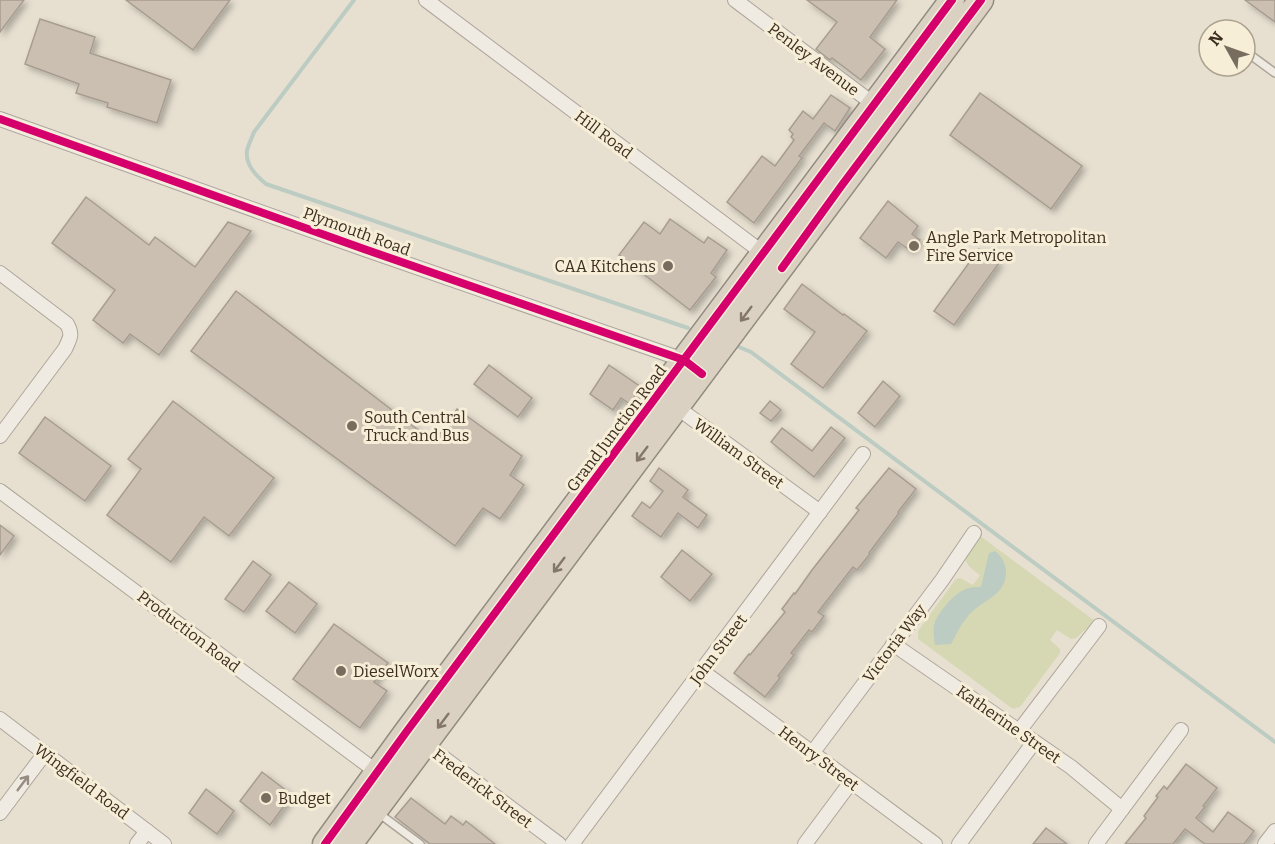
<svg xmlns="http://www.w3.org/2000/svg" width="1275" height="844" viewBox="0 0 1275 844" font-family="Bitter,serif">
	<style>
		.green { fill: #d6d7b3 }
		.water { fill: #bcccc2 }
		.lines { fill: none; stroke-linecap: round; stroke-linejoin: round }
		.stream { stroke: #bcccc2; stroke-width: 4 }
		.building { fill: #cbbfb2; stroke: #a89c90; stroke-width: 1.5; filter: url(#shadow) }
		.lane-casing { stroke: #ada599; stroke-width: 10 }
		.street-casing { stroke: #ada599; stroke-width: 16 }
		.highway-casing { stroke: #928b80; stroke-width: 27 }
		.lane { stroke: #efebe3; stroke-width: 7 }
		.street { stroke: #efebe3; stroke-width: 14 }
		.highway { stroke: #dad1c2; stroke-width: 24 }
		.cycleway-casing { stroke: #f7eed8; stroke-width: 11 }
		.cycleway { stroke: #d6006c; stroke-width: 8 }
		.oneway { stroke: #847769 }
		.oneway2 { stroke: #968c82 }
		.poi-dot { fill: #786c5e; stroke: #f7eed8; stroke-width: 2 }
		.labels { text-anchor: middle; stroke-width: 6; stroke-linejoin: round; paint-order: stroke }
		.street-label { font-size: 16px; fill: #3d2e20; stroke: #f7eed8 }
		.poi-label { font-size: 16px; fill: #3d2e20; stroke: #f7eed8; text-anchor: start }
	</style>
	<defs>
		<filter id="shadow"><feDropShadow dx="3.5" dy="3.5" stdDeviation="3" flood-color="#0004"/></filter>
	</defs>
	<rect width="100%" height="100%" fill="#e7e0d1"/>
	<path class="green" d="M979,535L1095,621L1076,638L1071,639L1057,630L1050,640L1060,649V653L1020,707L1013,709L918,639V631L956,579L960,578L973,585L980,575C976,572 968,567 966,561C964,555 976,541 979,535Z"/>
	<path class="water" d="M995,551C1002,557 1005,562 1006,571C1007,596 981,600 968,616C961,624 956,635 951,644L935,645C934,639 933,632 934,625C936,615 952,596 962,591C968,587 974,587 981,587L989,553Z"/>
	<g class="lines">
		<g class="stream">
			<path d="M354,0L254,132C252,138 248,145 247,151C245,165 256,176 266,184L688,328"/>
			<polyline points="739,347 751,352 1275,742"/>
		</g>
	</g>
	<g class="building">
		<polygon points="0,0 24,0 0,32"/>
		<polygon points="126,0 230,0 193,50"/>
		<polygon points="807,0 897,0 870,37 885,49 861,80 832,58 830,60 816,49 837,22"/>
		<polygon points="1245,0 1275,0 1275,22"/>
		<polygon points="40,19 95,37 90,53 171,80 157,123 107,107 108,103 76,93 79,84 25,64"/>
		<polygon points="980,93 1082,166 1051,209 950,135"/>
		<polygon points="831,95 850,108 835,131 824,123 799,156 802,158 754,223 727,202 762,156 775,166 794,140 791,137 793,134 789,130 803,111 813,119"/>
		<polygon points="86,197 149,245 155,237 195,267 228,222 251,231 159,355 130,334 123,343 93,320 115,290 52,243"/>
		<polygon points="888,201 918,226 912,234 920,240 911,251 898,242 886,258 860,238"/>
		<polygon points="670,219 704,243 708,237 727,250 711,273 716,277 690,310 619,255 644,222 660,234"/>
		<polygon points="979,249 999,263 954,325 934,311"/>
		<polygon points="802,284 843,315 844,314 867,331 823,388 791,364 815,332 784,309"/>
		<polygon points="236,291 434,442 457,409 522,456 510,475 524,485 500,519 483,508 455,546 191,351"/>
		<polygon points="489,365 532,398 518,417 474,384"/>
		<polygon points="609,365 641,387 630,404 621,398 613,410 590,394"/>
		<polygon points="883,381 900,396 875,427 858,413"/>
		<polygon points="173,401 274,478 229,536 204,517 171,562 107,515 141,469 128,459"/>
		<polygon points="770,401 781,410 771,421 760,413"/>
		<polygon points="45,417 111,466 85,501 19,453"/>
		<polygon points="831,427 845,438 814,477 771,442 782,428 812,451"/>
		<polygon points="659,468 688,490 683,497 707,515 698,528 678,513 661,537 632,516 642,502 650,508 663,491 650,481"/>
		<polygon points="889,468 916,489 898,512 899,513 869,553 870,554 857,570 853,567 818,612 824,616 812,632 809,630 791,653 794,655 778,676 780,678 765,697 734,673 749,654 750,655 785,612 782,609 794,593 795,594 812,570 859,510 856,508"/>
		<polygon points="0,525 14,536 0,555"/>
		<polygon points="682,550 712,574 690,601 661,577"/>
		<polygon points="253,561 271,575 244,612 225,599"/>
		<polygon points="289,582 317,604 295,633 266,611"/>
		<polygon points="334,624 388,663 374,682 387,691 360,728 293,679"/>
		<polygon points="1186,764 1217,788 1203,806 1205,807 1196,818 1213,832 1228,812 1254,831 1244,844 1205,844 1185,829 1173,844 1125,844 1146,818 1144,816 1158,797 1156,796 1164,786 1167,789"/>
		<polygon points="262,772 292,795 270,825 240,801"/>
		<polygon points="206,789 234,811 217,834 189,813"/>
		<polygon points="411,798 445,824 451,816 463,825 466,821 495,844 430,844 395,817"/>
		<polygon points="1046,828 1067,844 1033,844"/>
	</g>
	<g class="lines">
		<defs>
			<g id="lane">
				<polyline points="1245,51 1275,73"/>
				<polyline points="377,812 420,844"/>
			</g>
			<g id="street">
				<polyline points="426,0 767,256"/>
				<polyline points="735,0 879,108"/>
				<polyline points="0,119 364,249 684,360 688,363"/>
				<path d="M0,273L67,324C73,335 70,338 65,349L0,436"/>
				<polyline points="671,403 820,512"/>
				<polyline points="0,491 377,772"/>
				<polyline points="893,644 1071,767 1122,809"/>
				<polyline points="702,671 935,844"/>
				<polyline points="0,719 164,844"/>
				<polyline points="1019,731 1099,626"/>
				<polyline points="421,741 559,844"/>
				<polyline points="813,752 942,580 974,533"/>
				<polyline points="0,813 45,753"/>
				<polyline points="137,844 147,831"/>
				<polyline points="572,844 863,454"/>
				<polyline points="805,844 851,782"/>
				<polyline points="959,844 1034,742"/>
				<polyline points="1096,844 1181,730"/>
				<polyline points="1265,844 1275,831"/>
			</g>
			<g id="highway">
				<polyline points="325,844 407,731 952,0"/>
				<polyline points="350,844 981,0"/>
			</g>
		</defs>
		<use href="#lane" class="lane-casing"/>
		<use href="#street" class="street-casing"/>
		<use href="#highway" class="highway-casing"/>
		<use href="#lane" class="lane"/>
		<use href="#street" class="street"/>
		<use href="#highway" class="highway"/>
		<defs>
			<g id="cycleway">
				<polyline points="0,119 364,249 684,360 702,374"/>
				<polyline points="782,268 842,185 981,0"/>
				<polyline points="325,844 407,731 952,0"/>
			</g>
		</defs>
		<use href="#cycleway" class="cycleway-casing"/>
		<use href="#cycleway" class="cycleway"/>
	</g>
	<defs><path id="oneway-shaft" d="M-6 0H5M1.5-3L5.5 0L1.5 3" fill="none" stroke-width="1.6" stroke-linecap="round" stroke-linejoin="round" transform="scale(1.5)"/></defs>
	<g class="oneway">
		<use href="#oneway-shaft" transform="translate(746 314) rotate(127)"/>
		<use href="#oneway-shaft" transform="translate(642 454) rotate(127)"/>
		<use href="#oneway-shaft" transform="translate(559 565) rotate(127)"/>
		<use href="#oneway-shaft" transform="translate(443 721) rotate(127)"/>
	</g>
	<use class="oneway2" href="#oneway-shaft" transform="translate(23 783) rotate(-53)"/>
	<g class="poi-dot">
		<circle cx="914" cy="246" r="6"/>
		<circle cx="668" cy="266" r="6"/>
		<circle cx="352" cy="426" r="6"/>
		<circle cx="341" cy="671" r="6"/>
		<circle cx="266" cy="798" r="6"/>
	</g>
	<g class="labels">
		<g class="street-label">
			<text transform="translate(814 59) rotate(37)" y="6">Penley Avenue</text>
			<text transform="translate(604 134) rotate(37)" y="6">Hill Road</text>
			<text transform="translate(357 231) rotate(20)" y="6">Plymouth Road</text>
			<text transform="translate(616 428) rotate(-53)" y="6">Grand Junction Road</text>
			<text transform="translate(739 453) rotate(36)" y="6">William Street</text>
			<text transform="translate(189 631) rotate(37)" y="6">Production Road</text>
			<text transform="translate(894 643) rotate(-53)" y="6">Victoria Way</text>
			<text transform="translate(718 649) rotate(-53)" y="6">John Street</text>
			<text transform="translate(1009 724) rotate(35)" y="6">Katherine Street</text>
			<text transform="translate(819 758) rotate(37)" y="6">Henry Street</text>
			<text transform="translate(82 781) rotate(37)" y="6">Wingfield Road</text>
			<text transform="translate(483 788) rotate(37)" y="6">Frederick Street</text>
		</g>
		<g class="poi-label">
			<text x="926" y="243">Angle Park Metropolitan<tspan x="926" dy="18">Fire Service</tspan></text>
			<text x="656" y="272" text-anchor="end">CAA Kitchens</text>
			<text x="364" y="423">South Central<tspan x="364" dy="18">Truck and Bus</tspan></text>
			<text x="353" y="677">DieselWorx</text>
			<text x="278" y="804">Budget</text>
		</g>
	</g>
	<g transform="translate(1227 48) rotate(310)"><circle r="28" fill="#f7eed8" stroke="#ada18e" stroke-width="1.5"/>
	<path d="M0-4.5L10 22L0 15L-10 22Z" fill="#786c5e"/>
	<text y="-9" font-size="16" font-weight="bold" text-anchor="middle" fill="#3d2e20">N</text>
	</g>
</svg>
